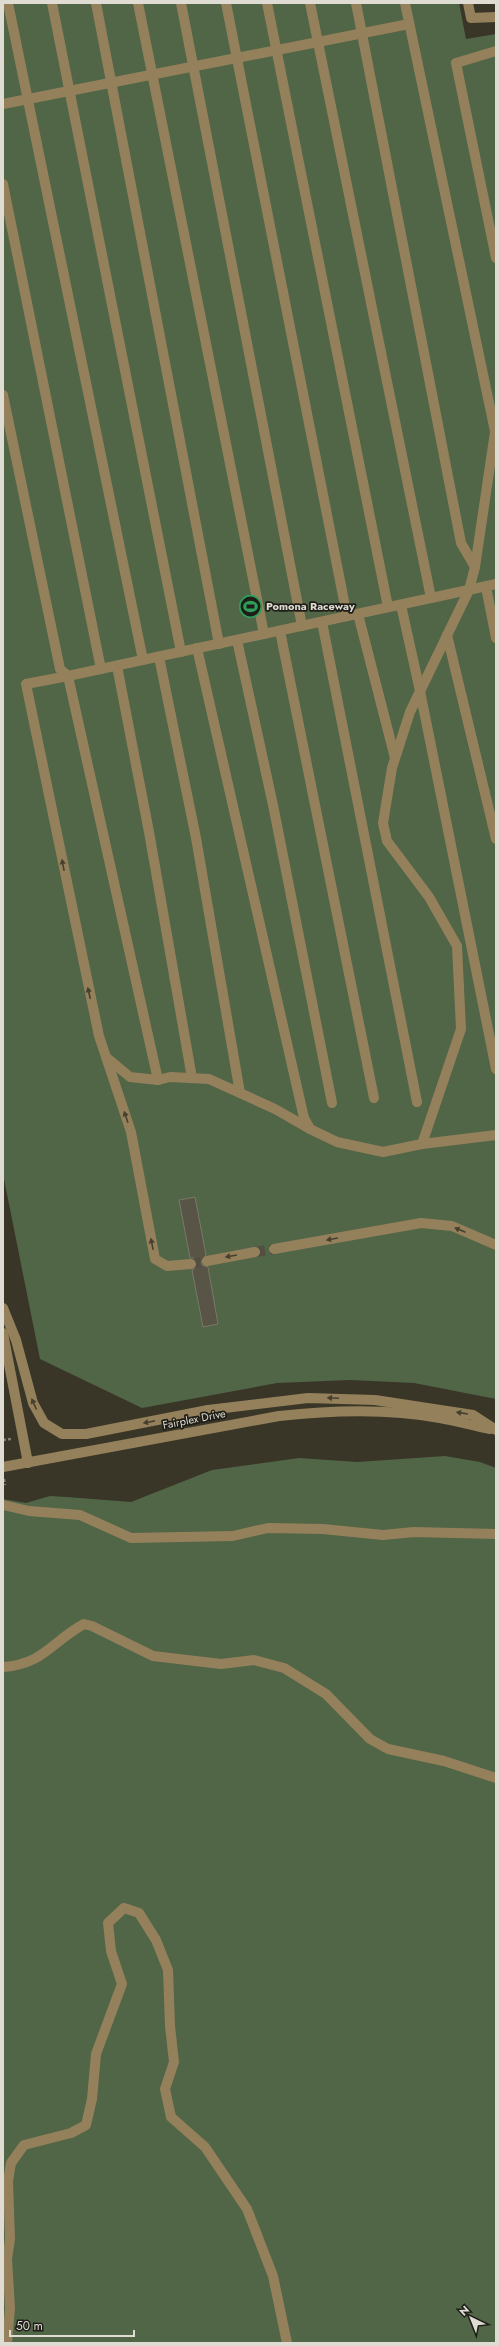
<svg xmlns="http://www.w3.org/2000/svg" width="499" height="2346" viewBox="0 0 499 2346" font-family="Jost,sans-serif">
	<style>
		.green { fill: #516547 }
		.building { fill: #585546; stroke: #7c7868 }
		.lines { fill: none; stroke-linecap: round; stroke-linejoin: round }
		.minor-tunnel { stroke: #524f42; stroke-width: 10; stroke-dasharray: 10 5; stroke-linecap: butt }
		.path { stroke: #827f74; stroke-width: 2.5; stroke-dasharray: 3 2; stroke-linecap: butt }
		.minor { stroke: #94815c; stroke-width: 10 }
		.oneway { fill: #48402f }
		.labels { text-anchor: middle; stroke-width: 3.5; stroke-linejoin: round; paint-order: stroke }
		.poi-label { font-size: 11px; font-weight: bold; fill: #dedcd3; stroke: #1f1d17; text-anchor: start }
		.street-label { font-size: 11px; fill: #dedcd3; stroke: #1f1d17 }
	</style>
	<rect width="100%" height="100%" fill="#393628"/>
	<g class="green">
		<polygon points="3,3 459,3 466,39 496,34 496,1399 414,1383 350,1380 277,1383 142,1408 40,1359 3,1174"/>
		<polygon points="445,1456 480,1462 496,1468 496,2343 3,2343 3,1499 26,1503 50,1496 67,1497 131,1502 212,1470 299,1458 357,1462"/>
	</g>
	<polygon class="building" points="195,1197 206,1255 201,1262 202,1265 208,1267 218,1324 203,1327 192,1270 197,1267 197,1263 194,1258 190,1258 179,1200"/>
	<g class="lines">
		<g class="minor-tunnel">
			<polyline points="255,1252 274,1249"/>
			<polyline points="191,1264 207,1261"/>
		</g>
		<g class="path">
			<polyline points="3,1440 11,1439"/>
			<polyline points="4,1479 5,1485"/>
		</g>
		<g class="minor">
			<polyline points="8,3 143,660"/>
			<polyline points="52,3 181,652"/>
			<polyline points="96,3 219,644"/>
			<polyline points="138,3 264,634"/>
			<polyline points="181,3 302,626"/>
			<polyline points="226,3 347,616"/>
			<polyline points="267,3 388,607"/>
			<polyline points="310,3 431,598"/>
			<polyline points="356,3 461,543 475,567"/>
			<polyline points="405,3 496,436"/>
			<polyline points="468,3 471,18 496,17"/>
			<polyline points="496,51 456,63 496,258"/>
			<polyline points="3,104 409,24"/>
			<polyline points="3,184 101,669"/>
			<polyline points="3,395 60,669 68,676 496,584"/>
			<polyline points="486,587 496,638"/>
			<polyline points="401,605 420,691 496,1069"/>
			<polyline points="358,614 395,758"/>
			<polyline points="322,622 417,1102"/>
			<polyline points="280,631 374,1098"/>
			<polyline points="447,635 496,839"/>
			<polyline points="237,640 273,805 332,1103"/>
			<polyline points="197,648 304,1118 310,1129 337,1142 383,1152 422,1144 496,1135"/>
			<polyline points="159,657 196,838 240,1093"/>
			<polyline points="117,666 149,832 192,1078"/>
			<polyline points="106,1057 130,1077 158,1080 170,1077 209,1079 275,1109 310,1129"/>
			<polyline points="158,1080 68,676 26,684 99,1036 131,1132 155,1259 167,1266 191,1264"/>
			<polyline points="422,1144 461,1029 457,946 429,897 387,841 383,823 392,768 410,712 469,590 475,567 495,432"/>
			<polyline points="274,1249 421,1223 452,1226 496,1245"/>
			<polyline points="207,1261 255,1252"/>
			<polyline points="3,1308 16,1340 33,1403 44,1423 62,1434 86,1434 208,1410 308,1398 375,1400 473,1415 496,1430"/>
			<polyline points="3,1333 28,1463"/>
			<path d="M3,1467L279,1416C332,1410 387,1408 440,1418C457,1421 473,1426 490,1429"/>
			<polyline points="3,1505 29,1511 80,1515 131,1538 233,1536 268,1528 323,1529 383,1535 414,1532 496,1534"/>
			<path d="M3,1667C44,1664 51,1642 84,1624L92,1626L153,1656L221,1664L254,1660L284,1668L326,1694L370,1739L388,1749L444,1761L496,1778"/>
			<polyline points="7,2343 10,2308 7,2259 10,2239 8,2181 11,2163 24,2145 71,2133 86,2125 92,2099 96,2054 122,1984 111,1951 108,1923 124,1908 139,1913 156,1940 168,1970 170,2026 174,2062 165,2089 171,2117 205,2147 247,2209 273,2276 287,2343"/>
		</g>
	</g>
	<defs><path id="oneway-solid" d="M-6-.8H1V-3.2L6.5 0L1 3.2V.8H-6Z"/></defs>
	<g class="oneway">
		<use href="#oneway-solid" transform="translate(63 865) rotate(-101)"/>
		<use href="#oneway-solid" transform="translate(89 993) rotate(-102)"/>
		<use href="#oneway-solid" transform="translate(126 1117) rotate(-109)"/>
		<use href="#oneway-solid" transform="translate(460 1230) rotate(-157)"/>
		<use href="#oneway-solid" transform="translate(332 1239) rotate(170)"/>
		<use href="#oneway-solid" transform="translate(152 1244) rotate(-101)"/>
		<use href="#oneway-solid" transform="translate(231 1256) rotate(170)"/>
		<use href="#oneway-solid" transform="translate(333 1398) rotate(-178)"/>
		<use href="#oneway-solid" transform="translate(34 1404) rotate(-114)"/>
		<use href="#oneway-solid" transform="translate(462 1413) rotate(-171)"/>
		<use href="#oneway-solid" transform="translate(149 1422) rotate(169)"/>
	</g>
	<defs>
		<symbol id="stadium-ring" viewBox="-11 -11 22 22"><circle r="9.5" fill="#1f1d17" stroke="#2e9e5b" stroke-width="1.5"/><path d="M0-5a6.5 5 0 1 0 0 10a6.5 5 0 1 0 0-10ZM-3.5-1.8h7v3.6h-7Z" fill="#2e9e5b"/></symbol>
	</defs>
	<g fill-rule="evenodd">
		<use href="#stadium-ring" x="238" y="594" width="25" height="25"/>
	</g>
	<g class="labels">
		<g class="poi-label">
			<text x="266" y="610">Pomona Raceway</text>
		</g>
		<g class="street-label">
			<text transform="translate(194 1419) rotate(-11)" y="4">Fairplex Drive</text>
		</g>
	</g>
	<rect width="499" height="2346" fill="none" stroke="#dedcd3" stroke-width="8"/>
	<g transform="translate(471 2318) rotate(317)" stroke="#1f1d17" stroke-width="3" paint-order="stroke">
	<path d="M0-3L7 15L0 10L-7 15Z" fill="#dedcd3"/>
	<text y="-6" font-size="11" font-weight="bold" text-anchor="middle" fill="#dedcd3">N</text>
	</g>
	<path d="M10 2330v6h124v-6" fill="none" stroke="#dedcd3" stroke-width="2"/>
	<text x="16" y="2330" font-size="12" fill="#dedcd3" stroke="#1f1d17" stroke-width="3" paint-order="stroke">50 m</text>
</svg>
